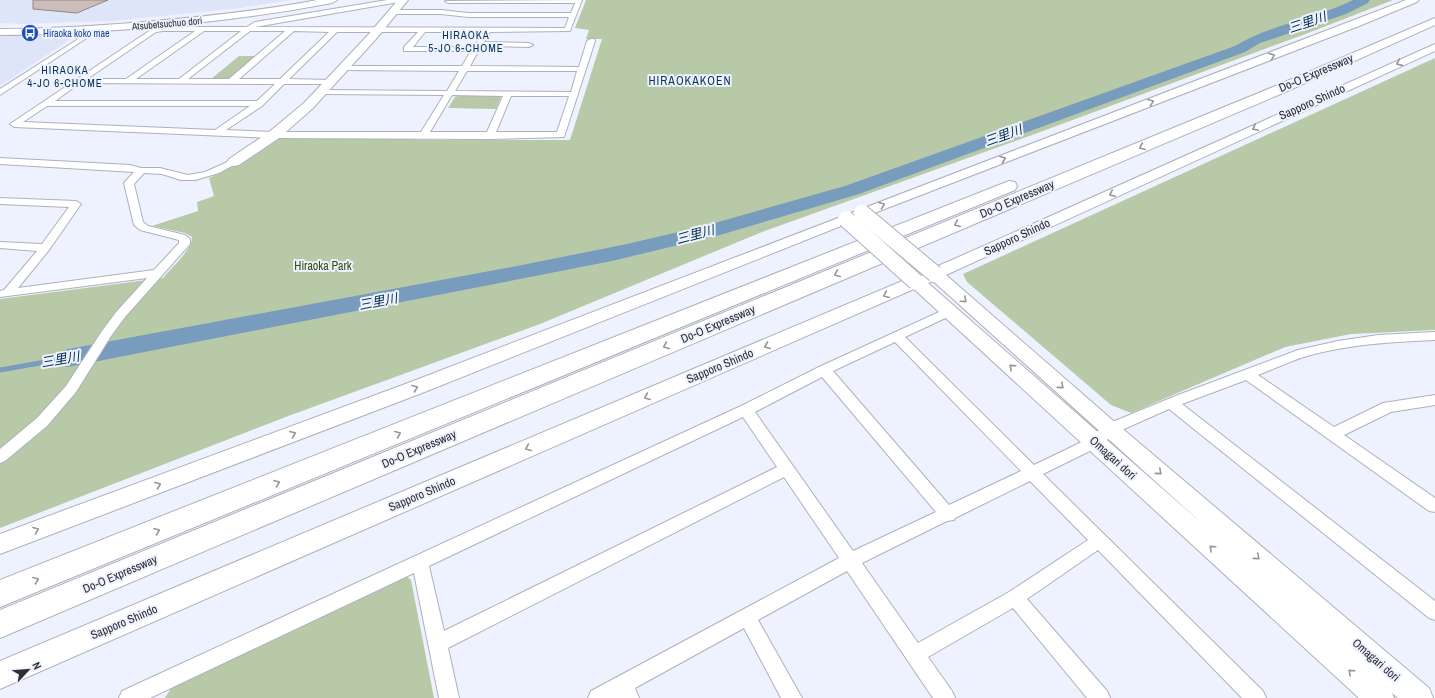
<svg xmlns="http://www.w3.org/2000/svg" width="1435" height="698" viewBox="0 0 1435 698" font-family="'Archivo Narrow','Noto Sans JP',sans-serif">
	<style>
		.built { fill: #dee5f8 }
		.green { fill: #b7c9a6 }
		.lines { fill: none; stroke-linecap: round; stroke-linejoin: round }
		.stream { stroke: #789cbd; stroke-width: 5 }
		.river { fill: #789cbd; fill-rule: evenodd }
		.building { fill: #ccbdbb; stroke: #938584 }
		.street-casing { stroke: #adb1bc; stroke-width: 2 }
		.secondary-casing { stroke: #adb1bc; stroke-width: 2 }
		.highway-casing { stroke: #adb1bc; stroke-width: 2 }
		.street { fill: #fff; fill-rule: evenodd }
		.secondary { fill: #fff; fill-rule: evenodd }
		.highway { fill: #fff; fill-rule: evenodd }
		.secondary-bridge-casing { stroke: #adb1bc; stroke-width: 18; stroke-linecap: butt }
		.secondary-bridge { stroke: #fff; stroke-width: 16 }
		.oneway { stroke: #969698 }
		.labels { text-anchor: middle; stroke-width: 4; stroke-linejoin: round; paint-order: stroke }
		.far-street-label { font-size: 10px; fill: #2c2e32; stroke: #eef2fe }
		.far-transit-label { font-size: 10px; fill: #164399; stroke: #eef2fe; text-anchor: start }
		.far-neighbourhood-label { font-size: 11px; letter-spacing: 1px; fill: #073357; stroke: #eef2fe }
		.street-label { font-size: 12px; fill: #2c2e32; stroke: #eef2fe }
		.far-quarter-label { font-size: 12px; letter-spacing: 1px; fill: #073357; stroke: #eef2fe }
		.park-label { font-size: 12px; fill: #2f4908; stroke: #eef2fe }
		.water-label { font-size: 13px; font-style: italic; fill: #002c4c; stroke: #eef2fe }
	</style>
	<rect width="100%" height="100%" fill="#eef2fe"/>
	<g class="built">
		<polygon points="0,0 291,0 241,8 113,21 23,24 0,23"/>
		<polygon points="80,33 0,86 0,35"/>
	</g>
	<g class="green">
		<path d="M586,0H1393L1308,33L1032,135L762,232L540,324L291,415L0,528V299L163,278C171,268 193,249 192,237L185,233L152,226L198,211L197,202L214,196L209,178L236,165L275,138L418,137L417,140H570L602,39H586L589,30L575,28Z"/>
		<polygon points="239,56 255,56 230,78 211,79"/>
		<polygon points="1435,58 1435,330 1351,334 1285,347 1131,413 1111,405 967,282 963,274"/>
		<polygon points="458,96 499,96 501,97 496,109 448,108 455,97"/>
		<polygon points="406,576 411,580 434,698 165,698 172,687"/>
	</g>
	<g class="lines">
		<polyline class="stream" points="0,370 68,358"/>
		<path class="river" d="M1353,0H1370L1368,3L1346,14L1260,43L1245,52L859,194L720,235L612,261L68,367L58,364L54,358L58,352L68,349L512,267L627,244L704,226L845,186L1235,46C1271,24 1315,19 1353,0Z"/>
	</g>
	<polygon class="building" points="33,0 108,0 77,13 33,9"/>
	<g class="lines">
		<defs>
			<g id="street">
				<path d="M387,0H402L399,2L255,27L565,28L569,17H468L441,14H393L390,12L393,10H441L468,13H571L575,3H448L445,1L582,0L570,31L490,32L484,42L529,43L533,45L529,47L481,46L470,66L579,67L587,41L591,39H594L595,41L564,137L490,139L274,138L14,127L10,124L152,29L163,27H247L255,22ZM163,31H195L126,79H87L156,32ZM204,31H241L179,79H136ZM250,31H285L229,79H188ZM294,31L329,32L280,79H239ZM337,32H418L404,47V51H471L462,66H343L339,68L343,70L459,71L447,91L321,90L317,92L321,94L444,95L421,132H274L226,130L262,106L284,84H334L335,82L331,80L289,79ZM425,32H483L474,47H413ZM467,71H577L571,92L455,91ZM80,83L275,84L257,101H55ZM452,95L503,96L487,132H430ZM511,96H569L557,132H496ZM47,106H250L215,130L23,122Z"/>
				<polygon points="97,27 99,28 99,30 0,95 0,89"/>
				<polygon points="0,158 130,165 141,168 160,168 188,175 205,172 234,159 239,162 219,173 195,180 181,180 162,174 144,173 134,184 143,222 148,226 185,235 190,239 190,244 125,317 111,336 76,392 47,426 5,461 0,463 0,449 37,418 66,386 102,331 117,311 147,278 0,297 0,291 4,290 37,251 0,248 0,242 42,244 69,207 0,204 0,198 76,201 81,204 49,250 18,288 154,270 179,243 179,240 140,230 134,225 124,183 134,172 0,164"/>
				<path d="M950,307L954,308L956,311L954,314L905,337L1034,465L1090,438L1105,425L1178,395L1298,350L1338,341L1378,335L1435,332V340C1392,342 1349,344 1307,356C1290,361 1274,369 1258,375L1334,427L1383,403L1435,395V405L1391,412L1344,435L1435,498V512L1429,511L1246,380L1182,404L1435,601V620L1429,618L1169,409L1115,433L1100,446L1043,474L1263,691L1266,698H1242L1098,550L1027,599L1107,691L1110,698H1087L1013,608L928,657L952,691L955,698H933L847,571L758,620L802,698H781L744,628L635,688L639,698H588L591,691L839,558L784,477L448,648L459,698H439L414,573L150,698H119L122,691L741,406L819,367ZM895,342L1021,471L949,505L833,371ZM822,377L936,512L853,551L755,412ZM743,417L777,467L444,631L429,566ZM1030,481L1088,540L1009,592L918,643L862,563L947,521L954,520L955,518Z"/>
			</g>
			<g id="secondary">
				<path d="M317,0H337L332,3C269,15 206,23 142,28C95,32 48,35 0,35V29C48,29 95,26 143,22C201,17 260,11 317,0Z"/>
				<polygon points="398,0 408,0 376,39 312,109 279,138 239,165 234,166 229,165 227,162 229,159 269,132 304,103 368,35"/>
				<polygon points="1406,0 1419,0 1417,2 1359,26 851,222 422,393 0,554 0,534 408,383"/>
				<path d="M1435,44V51L946,275L1117,424L1429,688L1433,698H1398L1392,693L1394,698H1359L914,289L0,689V661L952,260ZM933,281L1206,527L928,283Z"/>
			</g>
			<g id="highway">
				<polygon points="1435,18 1435,25 1283,93 0,638 0,610 1273,87"/>
				<polygon points="1009,181 1015,182 1017,186 1015,190 0,607 0,580"/>
			</g>
		</defs>
		<use href="#street" class="street-casing"/>
		<use href="#secondary" class="secondary-casing"/>
		<use href="#highway" class="highway-casing"/>
		<use href="#street" class="street"/>
		<use href="#secondary" class="secondary"/>
		<use href="#highway" class="highway"/>
		<defs>
			<g id="secondary-bridge">
				<polyline points="862,213 935,274"/>
				<polyline points="846,219 916,282"/>
			</g>
		</defs>
		<use href="#secondary-bridge" class="secondary-bridge-casing"/>
		<use href="#secondary-bridge" class="secondary-bridge"/>
	</g>
	<defs><path id="oneway-chevron" d="M-2-3.5L2.5 0L-2 3.5" fill="none" stroke-width="1.6" stroke-linecap="round" stroke-linejoin="round"/></defs>
	<g class="oneway">
		<use href="#oneway-chevron" transform="translate(1272 56) rotate(-21)"/>
		<use href="#oneway-chevron" transform="translate(1399 63) rotate(156)"/>
		<use href="#oneway-chevron" transform="translate(1151 102) rotate(-21)"/>
		<use href="#oneway-chevron" transform="translate(1255 128) rotate(155)"/>
		<use href="#oneway-chevron" transform="translate(1142 147) rotate(157)"/>
		<use href="#oneway-chevron" transform="translate(1003 159) rotate(-21)"/>
		<use href="#oneway-chevron" transform="translate(1112 194) rotate(155)"/>
		<use href="#oneway-chevron" transform="translate(882 205) rotate(-21)"/>
		<use href="#oneway-chevron" transform="translate(957 224) rotate(157)"/>
		<use href="#oneway-chevron" transform="translate(837 274) rotate(157)"/>
		<use href="#oneway-chevron" transform="translate(886 295) rotate(157)"/>
		<use href="#oneway-chevron" transform="translate(964 300) rotate(42)"/>
		<use href="#oneway-chevron" transform="translate(666 346) rotate(157)"/>
		<use href="#oneway-chevron" transform="translate(767 346) rotate(157)"/>
		<use href="#oneway-chevron" transform="translate(1012 367) rotate(-138)"/>
		<use href="#oneway-chevron" transform="translate(1061 386) rotate(41)"/>
		<use href="#oneway-chevron" transform="translate(415 388) rotate(-21)"/>
		<use href="#oneway-chevron" transform="translate(647 397) rotate(157)"/>
		<use href="#oneway-chevron" transform="translate(293 434) rotate(-21)"/>
		<use href="#oneway-chevron" transform="translate(398 434) rotate(-22)"/>
		<use href="#oneway-chevron" transform="translate(528 448) rotate(157)"/>
		<use href="#oneway-chevron" transform="translate(1159 472) rotate(41)"/>
		<use href="#oneway-chevron" transform="translate(277 483) rotate(-22)"/>
		<use href="#oneway-chevron" transform="translate(158 485) rotate(-21)"/>
		<use href="#oneway-chevron" transform="translate(36 530) rotate(-21)"/>
		<use href="#oneway-chevron" transform="translate(157 531) rotate(-22)"/>
		<use href="#oneway-chevron" transform="translate(1212 548) rotate(-138)"/>
		<use href="#oneway-chevron" transform="translate(1257 557) rotate(41)"/>
		<use href="#oneway-chevron" transform="translate(36 580) rotate(-22)"/>
		<use href="#oneway-chevron" transform="translate(1351 672) rotate(-138)"/>
	</g>
	<defs>
		<symbol id="bus-disc" viewBox="-11 -11 22 22"><circle r="9.5" fill="#1a4fb4" stroke="#eef2fe"/><path d="M-5-6H5V4H4V6H2V4H-2V6H-4V4H-5ZM-3.5-4V0h7V-4ZM-3.5 1.2v1.5H-2V1.2ZM2 1.2v1.5H3.5V1.2Z" fill="#fff"/></symbol>
	</defs>
	<g fill-rule="evenodd">
		<use href="#bus-disc" x="20" y="23" width="20" height="20"/>
	</g>
	<g class="labels">
		<g class="far-street-label">
			<text transform="translate(167 23) rotate(-5)" y="4">Atsubetsuchuo dori</text>
		</g>
		<g class="far-transit-label">
			<text x="43" y="37">Hiraoka koko mae</text>
		</g>
		<g class="far-neighbourhood-label">
			<text x="466" y="39">HIRAOKA<tspan x="466" dy="13">5-JO 6-CHOME</tspan></text>
			<text x="65" y="74">HIRAOKA<tspan x="65" dy="13">4-JO 6-CHOME</tspan></text>
		</g>
		<g class="street-label">
			<text transform="translate(1316 73) rotate(-23)" y="4">Do-O Expressway</text>
			<text transform="translate(1312 102) rotate(-24)" y="4">Sapporo Shindo</text>
			<text transform="translate(1017 199) rotate(-23)" y="4">Do-O Expressway</text>
			<text transform="translate(1017 237) rotate(-25)" y="4">Sapporo Shindo</text>
			<text transform="translate(718 324) rotate(-23)" y="4">Do-O Expressway</text>
			<text transform="translate(720 366) rotate(-23)" y="4">Sapporo Shindo</text>
			<text transform="translate(419 449) rotate(-23)" y="4">Do-O Expressway</text>
			<text transform="translate(1113 458) rotate(42)" y="4">Omagari dori</text>
			<text transform="translate(422 494) rotate(-23)" y="4">Sapporo Shindo</text>
			<text transform="translate(120 574) rotate(-23)" y="4">Do-O Expressway</text>
			<text transform="translate(124 622) rotate(-23)" y="4">Sapporo Shindo</text>
			<text transform="translate(1376 660) rotate(41)" y="4">Omagari dori</text>
		</g>
		<g class="far-quarter-label">
			<text x="690" y="85">HIRAOKAKOEN</text>
		</g>
		<g class="park-label">
			<text x="323" y="270">Hiraoka Park</text>
		</g>
		<g class="water-label">
			<text transform="translate(1307 22) rotate(-19)" y="5">三里川</text>
			<text transform="translate(1003 135) rotate(-20)" y="5">三里川</text>
			<text transform="translate(695 234) rotate(-15)" y="5">三里川</text>
			<text transform="translate(378 301) rotate(-11)" y="5">三里川</text>
			<text transform="translate(60 359) rotate(-10)" y="5">三里川</text>
		</g>
	</g>
	<g transform="translate(28 670) rotate(64)" stroke="#eef2fe" stroke-width="3" paint-order="stroke">
	<path d="M0-3L7 15L0 10L-7 15Z" fill="#2c2e32"/>
	<text y="-6" font-size="11" font-weight="bold" text-anchor="middle" fill="#2c2e32">N</text>
	</g>
</svg>
